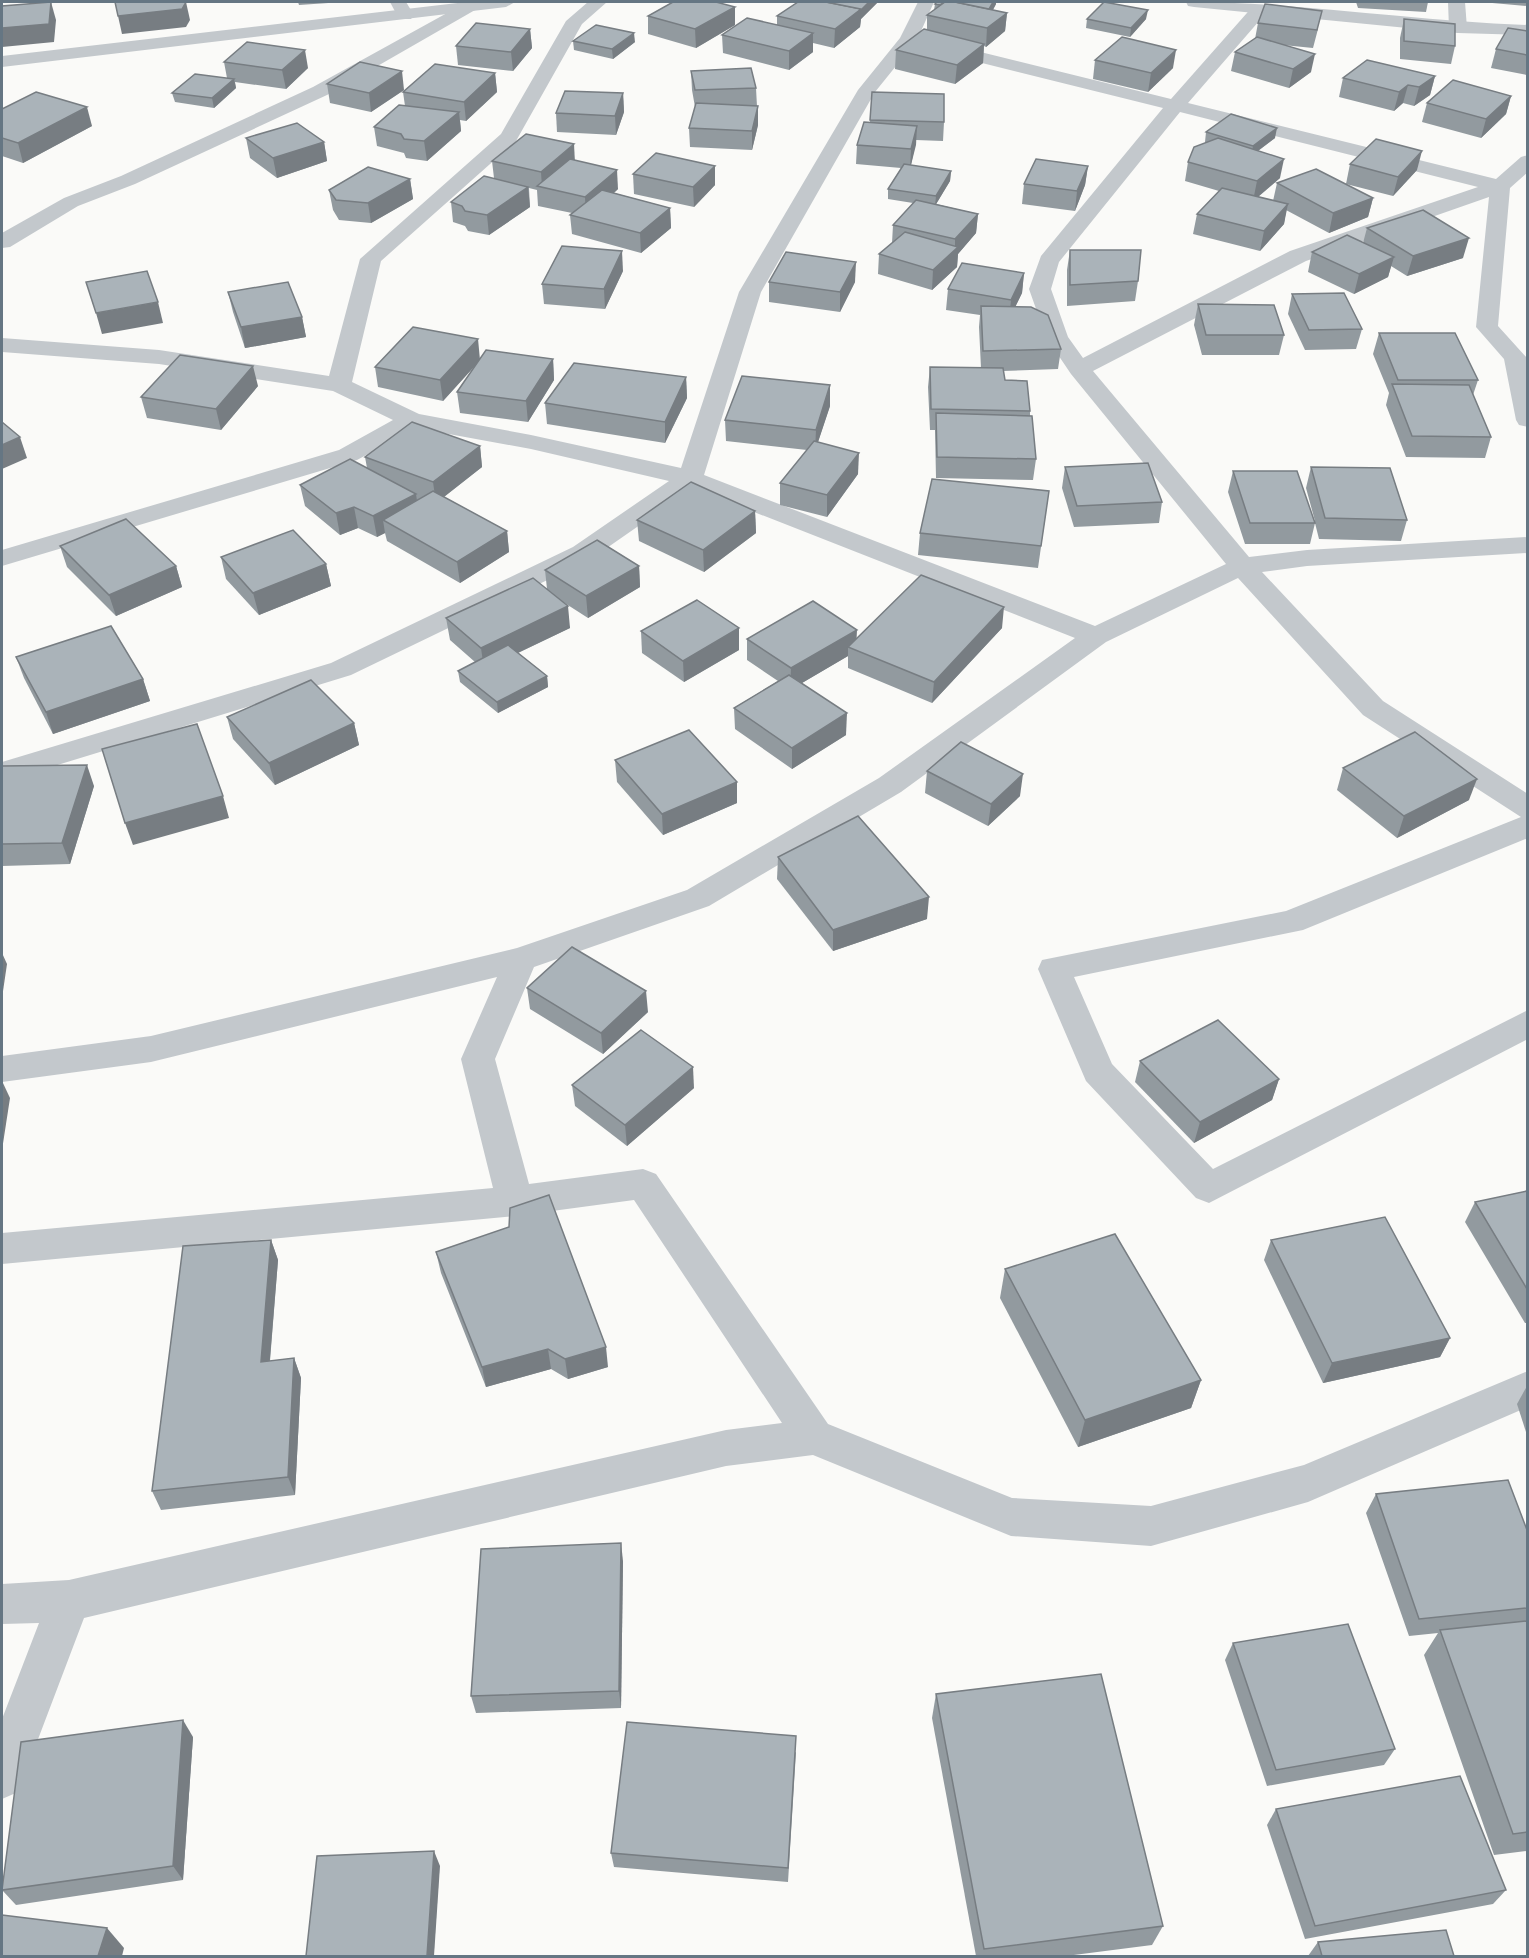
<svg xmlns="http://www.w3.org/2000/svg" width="1529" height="1958" viewBox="0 0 1529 1958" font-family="Manrope,sans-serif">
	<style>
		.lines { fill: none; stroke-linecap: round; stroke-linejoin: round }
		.minor { fill: #c3c8cc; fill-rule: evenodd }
		.tertiary { fill: #c3c8cc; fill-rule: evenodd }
		.wall { fill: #929a9f }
		.shaded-wall { fill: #777d82 }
		.building { fill: #aab3b9; stroke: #777d82; stroke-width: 1.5 }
	</style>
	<rect width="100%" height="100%" fill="#fafaf8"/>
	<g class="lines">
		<g class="minor">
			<polygon points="390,2 406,2 414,15 411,19 399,19"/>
			<polygon points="467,2 479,2 482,6 327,95 135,184 78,206 10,247 2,248 2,233 64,198 121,176 313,87"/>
			<path d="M588,2H607L582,24L516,141L381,261L352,382L419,414L531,435L681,468L739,292L858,90L900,38L918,2H934L917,40L875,92L761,292L704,475L1095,626L1226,564L1071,374L1046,337L1029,289L1041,256L1163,108L934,51L931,47L934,43L940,42L1171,99L1254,5H1266L1269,9L1266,13L1188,103L1496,179L1521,157L1528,155V172L1510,188L1498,326L1527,358L1528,427L1519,425L1516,420L1504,359L1476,327L1489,197L1306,261L1093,371L1249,557L1307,550L1528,537V553L1307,566L1262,572L1383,701L1528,794V838L1303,930L1074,977L1112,1064L1213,1169L1528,1010V1039L1209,1203L1196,1198L1086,1081L1038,969L1042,960L1286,911L1521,817L1363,715L1238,578L1106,642L901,792L709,906L534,967L495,1059L529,1184L643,1169L656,1174L828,1424L1012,1498L1151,1506L1304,1465L1528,1371V1407L1308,1502L1151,1546L1011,1536L813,1455L726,1466L84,1618L18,1792L2,1799V1719L39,1623L2,1624V1584L69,1580L726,1430L782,1423L634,1200L515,1216L2,1264V1233L493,1188L461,1059L497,977L151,1062L2,1082V1056L151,1036L517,948L687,890L879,778L1075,638L693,488L591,559L351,675L2,782V762L331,663L573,547L669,481L531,449L416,428L357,460L2,566V550L339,450L393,420L333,391L159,364L2,352V338L159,350L329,376L360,259L501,134L566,21ZM1180,112L1478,187L1290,251L1083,358L1068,337L1051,289L1059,262Z"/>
			<polygon points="1448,2 1465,2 1467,28 1464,32 1458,33 1449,28"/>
		</g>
		<g class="tertiary">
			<polygon points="466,2 515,2 506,7 2,67 2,56"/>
			<path d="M1186,2C1300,2 1413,21 1528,25V35L1458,33L1194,7L1188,6Z"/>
		</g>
	</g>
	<g class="wall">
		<polygon points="298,2 343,2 299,5"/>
		<polygon points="798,2 877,2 877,3 861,19 860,27 834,48 813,43 813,52 789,70 723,53 722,35 777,25 777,16"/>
		<polygon points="1356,2 1428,2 1426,12 1358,8"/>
		<polygon points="1481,2 1527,2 1527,6"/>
		<polygon points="935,4 996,4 993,10 1007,13 1005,31 986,47 984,46 983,63 955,84 895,69 896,50 927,30 927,15 934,10"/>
		<polygon points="648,16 735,25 696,48 648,34"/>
		<polygon points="1087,19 1146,19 1130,37 1086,28"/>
		<polygon points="1404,19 1455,46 1451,64 1400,59 1400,38"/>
		<polygon points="1258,23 1318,29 1313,48 1283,45 1311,72 1289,88 1231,71 1235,52 1255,39"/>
		<polygon points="530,29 532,48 513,71 458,65 456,46"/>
		<polygon points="1527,31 1527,75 1491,68 1496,49"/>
		<polygon points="573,41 635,42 613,59 574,50"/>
		<polygon points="1095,60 1173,68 1148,92 1093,79"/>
		<polygon points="224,62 308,68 286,89 235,82 236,88 214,108 175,102 172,93 227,78"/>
		<polygon points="691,71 756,88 758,125 752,150 690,147 689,128 695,107 692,90"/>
		<polygon points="495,73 497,92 466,121 460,120 461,131 427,161 406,158 404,153 377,146 374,127 405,106 403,92"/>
		<polygon points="1435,76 1430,95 1414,106 1403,103 1394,111 1339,97 1343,78"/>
		<polygon points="327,84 404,90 371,112 330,103"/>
		<polygon points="872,92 944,122 943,141 916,140 911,165 951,171 950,181 936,204 978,214 976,233 958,254 957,267 932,290 878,274 879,254 892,243 893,225 913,203 888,199 888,189 901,168 856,164 857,145 870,122"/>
		<polygon points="623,93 624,112 616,135 557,132 556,113"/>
		<polygon points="1511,96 1506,114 1481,138 1422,122 1427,103"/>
		<polygon points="2,109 92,126 23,163 2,156"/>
		<polygon points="1206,132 1275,138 1258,151 1280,178 1258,197 1273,201 1277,183 1373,198 1368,217 1329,233 1286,210 1284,224 1260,251 1193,234 1197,214 1219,191 1185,181 1188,162 1207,143 1205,142"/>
		<polygon points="246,138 324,142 327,161 277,178 250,158"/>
		<polygon points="575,160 618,189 614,193 670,208 671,228 641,253 572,234 570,215 572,213 538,206 537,190 529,188 530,207 489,235 468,231 465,226 453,222 451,202 494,178 492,161"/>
		<polygon points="1350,164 1417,170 1393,196 1346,184"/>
		<polygon points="1088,166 1085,185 1075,211 1022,204 1024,184"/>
		<polygon points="633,174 715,185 694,207 634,194"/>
		<polygon points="410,179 413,199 371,223 339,220 333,210 329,190"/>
		<polygon points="1367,228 1463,258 1407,276 1391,266 1388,277 1354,294 1308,272 1312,252 1363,243"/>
		<polygon points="1070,250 1138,281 1135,301 1067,306 1067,270"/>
		<polygon points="623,271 605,309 544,304 542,284"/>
		<polygon points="1024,273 1022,293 1015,307 1061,349 1058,369 1003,371 1005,380 1030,411 1030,416 1036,459 1033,480 936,478 935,430 930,430 928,387 930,367 981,368 979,327 980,315 946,310 948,289"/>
		<polygon points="769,282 855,282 840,312 769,302"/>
		<polygon points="228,292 302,317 306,337 245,348 233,312"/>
		<polygon points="1292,294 1362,329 1356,349 1305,350 1288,314"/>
		<polygon points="1198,304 1284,335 1279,355 1202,355 1194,325"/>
		<polygon points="1379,333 1478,380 1473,395 1491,437 1485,458 1406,457 1386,405 1389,393 1373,354"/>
		<polygon points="480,358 553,359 554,380 528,422 460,413 457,392 474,367 443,401 378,387 375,367"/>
		<polygon points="686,377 687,398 665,443 547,424 545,403"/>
		<polygon points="258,386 221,430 147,418 141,397"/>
		<polygon points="830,406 818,442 858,474 827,517 780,505 780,483 807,450 726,441 725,420"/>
		<polygon points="480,446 482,467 444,497 507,531 509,552 460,583 387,541 385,533 377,537 358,528 340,535 305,506 300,485 367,468 365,457"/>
		<polygon points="1065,467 1162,502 1159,523 1074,527 1062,488"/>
		<polygon points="1311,467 1407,520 1401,541 1319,539 1315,523 1310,544 1245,544 1228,492 1233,471 1315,521 1306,488"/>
		<polygon points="1049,491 1038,568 918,555 920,533"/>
		<polygon points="755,511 756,533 704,572 639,541 637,520"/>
		<polygon points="60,546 176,566 182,587 116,616 67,567"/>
		<polygon points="221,557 326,564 331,586 259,615 226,579"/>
		<polygon points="639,566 640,587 588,618 560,600 570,628 518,653 547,676 548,687 498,713 460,682 458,671 475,662 450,640 446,618 547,589 545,570"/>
		<polygon points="1002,628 932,703 848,668 848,656 802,683 846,735 792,769 735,729 734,708 778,681 747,660 747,639 856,639"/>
		<polygon points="641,631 739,650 684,682 642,653"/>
		<polygon points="16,657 143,679 150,701 53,734 24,678"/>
		<polygon points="227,717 354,723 359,745 275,785 233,739"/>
		<polygon points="615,760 737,782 737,803 663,835 617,782"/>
		<polygon points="2,766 94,786 70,864 2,866"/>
		<polygon points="1343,768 1469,800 1397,838 1337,790"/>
		<polygon points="927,771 1020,796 988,826 925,793"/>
		<polygon points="778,857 927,919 833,951 777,879"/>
		<polygon points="527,988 648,1012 603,1054 530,1009"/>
		<polygon points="1140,1061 1279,1079 1272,1100 1194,1143 1135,1082"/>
		<polygon points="572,1085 694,1088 627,1146 575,1106"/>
		<polygon points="1527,1191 1527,1323 1525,1323 1465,1222 1475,1202"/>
		<polygon points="271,1240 278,1260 270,1361 294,1358 301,1378 295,1495 161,1510 152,1491"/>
		<polygon points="1271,1240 1450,1338 1440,1357 1323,1383 1264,1260"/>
		<polygon points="436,1252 608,1367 568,1379 551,1369 486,1387 441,1273"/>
		<polygon points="1005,1269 1201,1380 1191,1408 1078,1447 1000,1298"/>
		<polygon points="1527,1386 1527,1435 1517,1404"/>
		<polygon points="1376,1494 1527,1530 1527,1851 1494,1855 1424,1655 1438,1633 1409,1636 1366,1513"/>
		<polygon points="623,1561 621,1708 476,1713 471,1696"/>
		<polygon points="1233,1643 1395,1749 1384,1765 1267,1786 1225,1660"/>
		<polygon points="936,1694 1163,1926 1152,1945 1066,1956 976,1956 932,1718"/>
		<polygon points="193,1737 183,1880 16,1905 2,1890"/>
		<polygon points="796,1752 788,1882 614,1867 611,1853"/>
		<polygon points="1276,1809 1506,1890 1493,1904 1305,1939 1267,1825"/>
		<polygon points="1318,1942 1454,1956 1308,1956"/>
	</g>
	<g class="shaded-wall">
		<polygon points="51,2 56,20 54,42 2,47 2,28"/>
		<polygon points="186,2 190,20 186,27 122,34 118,16"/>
		<polygon points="869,2 877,2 877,3 861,19 860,27 834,48 835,29"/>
		<polygon points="993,2 996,2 996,4 987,20 988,11"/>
		<polygon points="735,7 735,25 696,48 695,29"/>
		<polygon points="1148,10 1146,19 1130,37 1131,28"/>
		<polygon points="1007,13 1005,31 986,47 987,28"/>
		<polygon points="530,29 532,48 513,71 511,52"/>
		<polygon points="634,33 635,42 613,59 612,49"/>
		<polygon points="813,33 813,52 789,70 789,51"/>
		<polygon points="984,44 983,63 955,84 957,65"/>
		<polygon points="305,50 308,68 286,89 282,70"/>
		<polygon points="1176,50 1173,68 1148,92 1151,73"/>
		<polygon points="1315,54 1311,72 1289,88 1293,69"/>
		<polygon points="402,71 404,90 371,112 369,93"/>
		<polygon points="495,73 497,92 466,121 464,102"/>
		<polygon points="1435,76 1430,95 1414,106 1419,87"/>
		<polygon points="234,79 236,88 214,108 212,98"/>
		<polygon points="1408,85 1403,103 1394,111 1399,92"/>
		<polygon points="623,93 624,112 616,135 615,116"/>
		<polygon points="1511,96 1506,114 1481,138 1486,119"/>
		<polygon points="758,106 758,125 752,150 752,131"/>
		<polygon points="87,107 92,126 23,163 18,143"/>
		<polygon points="459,112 461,131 427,161 424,141"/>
		<polygon points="917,126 916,145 910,169 911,149"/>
		<polygon points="1277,128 1275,138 1251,156 1253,146"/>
		<polygon points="324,142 327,161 277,178 273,158"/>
		<polygon points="574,144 575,163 542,187 541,172"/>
		<polygon points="1422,151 1417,170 1393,196 1398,177"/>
		<polygon points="1284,159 1280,178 1253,201 1257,181"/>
		<polygon points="715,166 715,185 694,207 693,187"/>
		<polygon points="1088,166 1085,185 1075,211 1077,191"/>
		<polygon points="617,170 618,189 586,217 585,197"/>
		<polygon points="951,171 950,181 935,206 936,196"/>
		<polygon points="410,179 413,199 371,223 368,203"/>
		<polygon points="528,187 530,207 489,235 487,215"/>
		<polygon points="1373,198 1368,217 1329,233 1333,213"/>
		<polygon points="1288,204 1284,224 1260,251 1264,231"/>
		<polygon points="670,208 671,228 641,253 640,233"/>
		<polygon points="978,214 976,233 958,254 957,267 932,290 933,270 955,250 955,239"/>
		<polygon points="1469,238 1463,258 1407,276 1413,256"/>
		<polygon points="622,251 623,271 605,309 604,289"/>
		<polygon points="1394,257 1388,277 1354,294 1359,274"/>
		<polygon points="856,262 855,282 840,312 840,292"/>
		<polygon points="1024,273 1022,293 1009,320 1011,300"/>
		<polygon points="158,302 163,323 102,334 96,313"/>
		<polygon points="302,317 306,337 245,348 241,327"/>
		<polygon points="478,339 480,360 443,401 440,380"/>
		<polygon points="553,359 554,380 528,422 526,401"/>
		<polygon points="253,366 258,386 221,430 216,409"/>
		<polygon points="686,377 687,398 665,443 665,422"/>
		<polygon points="830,385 830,406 815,451 816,430"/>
		<polygon points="20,437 27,458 2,469 2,445"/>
		<polygon points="480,446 482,467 436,503 433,482"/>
		<polygon points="859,453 858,474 827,517 827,495"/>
		<polygon points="416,494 419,515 383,520 385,533 377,537 373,516"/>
		<polygon points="354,507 358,528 340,535 336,513"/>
		<polygon points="755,511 756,533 704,572 703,550"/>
		<polygon points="507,531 509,552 460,583 457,562"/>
		<polygon points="326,564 331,586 259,615 253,593"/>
		<polygon points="176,566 182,587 116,616 109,595"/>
		<polygon points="639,566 640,587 588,618 586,596"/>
		<polygon points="568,606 570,628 484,669 481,648"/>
		<polygon points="1004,607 1002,628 932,703 934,682"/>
		<polygon points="739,628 739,650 684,682 683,661"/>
		<polygon points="857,630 856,650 848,647 848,656 790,690 791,668"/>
		<polygon points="547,676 548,687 498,713 497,702"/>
		<polygon points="143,679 150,701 53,734 46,712"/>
		<polygon points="847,713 846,735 792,769 792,748"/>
		<polygon points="354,723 359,745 275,785 269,763"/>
		<polygon points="87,765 94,786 70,864 62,843"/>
		<polygon points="1023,774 1020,796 988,826 991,804"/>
		<polygon points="1477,779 1469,800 1397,838 1404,816"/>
		<polygon points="737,782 737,803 663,835 662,814"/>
		<polygon points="223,796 229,818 133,845 125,823"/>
		<polygon points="929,897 927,919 833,951 833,930"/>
		<polygon points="2,953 7,964 2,998"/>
		<polygon points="646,991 648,1012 603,1054 601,1033"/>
		<polygon points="693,1067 694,1088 627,1146 625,1125"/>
		<polygon points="1279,1079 1272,1100 1194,1143 1200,1122"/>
		<polygon points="2,1081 10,1098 2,1150"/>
		<polygon points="271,1240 278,1260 268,1382 261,1362"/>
		<polygon points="1450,1338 1440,1357 1323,1383 1332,1363"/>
		<polygon points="606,1347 608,1367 568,1379 565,1359"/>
		<polygon points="548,1349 551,1369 486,1387 482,1367"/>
		<polygon points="294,1358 301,1378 295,1495 288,1477"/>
		<polygon points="1201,1380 1191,1408 1078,1447 1085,1420"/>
		<polygon points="621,1543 623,1561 621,1708 619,1691"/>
		<polygon points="183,1720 193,1737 183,1880 173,1866"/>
		<polygon points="434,1851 440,1866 434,1956 427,1956"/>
		<polygon points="107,1928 124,1948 122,1956 98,1956"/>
	</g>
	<g class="building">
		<polygon points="51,2 49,24 2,28 2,6"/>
		<polygon points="115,2 186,2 182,9 118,16"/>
		<polygon points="673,2 716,2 735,7 695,29 648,16"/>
		<polygon points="798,2 826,2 861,9 835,29 777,16"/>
		<polygon points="826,2 869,2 860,11 861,9"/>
		<polygon points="937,2 945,2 940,5 935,4"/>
		<polygon points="945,2 955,2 1007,13 987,28 927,15"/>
		<polygon points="955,2 993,2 989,9"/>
		<polygon points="1104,2 1148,10 1131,28 1087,19"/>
		<polygon points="1265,4 1322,11 1317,30 1258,23"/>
		<polygon points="747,18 813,33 789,51 722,35"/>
		<polygon points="1404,19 1455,24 1455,46 1404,41"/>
		<polygon points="476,23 530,29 511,52 456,46"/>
		<polygon points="596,25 634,33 612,49 573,41"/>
		<polygon points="1508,28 1527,31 1527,55 1496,49"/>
		<polygon points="924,29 984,44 957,65 896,50"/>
		<polygon points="1122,37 1176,50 1151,73 1095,60"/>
		<polygon points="1257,37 1315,54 1293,69 1235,52"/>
		<polygon points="247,42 305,50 282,70 224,62"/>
		<polygon points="1367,60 1435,76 1419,87 1408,85 1399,92 1343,78"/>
		<polygon points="360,62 402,71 369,93 327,84"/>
		<polygon points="435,64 495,73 464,102 403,92"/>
		<polygon points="751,68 756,88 695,90 691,71"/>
		<polygon points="195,74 234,79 212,98 172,93"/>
		<polygon points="1453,80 1511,96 1486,119 1427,103"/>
		<polygon points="565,91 623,93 615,116 556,113"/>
		<polygon points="36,92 87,107 18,143 2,138 2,109"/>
		<polygon points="872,92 944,94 944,122 870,120"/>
		<polygon points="696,103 758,106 752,131 689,128"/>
		<polygon points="399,105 459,112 424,141 404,139 401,134 374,127"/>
		<polygon points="1231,114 1277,128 1253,146 1206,132"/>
		<polygon points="864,122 917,126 911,149 857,145"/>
		<polygon points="297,123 324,142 273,158 246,138"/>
		<polygon points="526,134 574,144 541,172 492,161"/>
		<polygon points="1218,138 1284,159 1257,181 1188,162 1194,147"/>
		<polygon points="1376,139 1422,151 1398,177 1350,164"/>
		<polygon points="656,153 715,166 693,187 633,174"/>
		<polygon points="570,159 617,170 585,197 537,186"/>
		<polygon points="1036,159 1088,166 1077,191 1024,184"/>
		<polygon points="904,164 951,171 936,196 888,189"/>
		<polygon points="368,167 410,179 368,203 336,200 329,190"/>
		<polygon points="1316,169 1373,198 1333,213 1277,183"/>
		<polygon points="484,176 528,187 487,215 465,211 462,206 451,202"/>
		<polygon points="1222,188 1288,204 1264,231 1197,214"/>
		<polygon points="602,190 670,208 640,233 570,215"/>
		<polygon points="916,200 978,214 955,239 893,225"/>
		<polygon points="1423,210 1469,238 1413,256 1367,228"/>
		<polygon points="905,232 958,247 933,270 879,254"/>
		<polygon points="1347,235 1394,257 1359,274 1312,252"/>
		<polygon points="562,246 622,251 604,289 542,284"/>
		<polygon points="1070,250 1141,250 1138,281 1070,285"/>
		<polygon points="786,252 856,262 840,292 769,282"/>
		<polygon points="962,263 1024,273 1011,300 948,289"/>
		<polygon points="147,271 158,302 96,313 86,282"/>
		<polygon points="288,282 302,317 241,327 228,292"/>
		<polygon points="1344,293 1362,329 1309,330 1292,294"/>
		<polygon points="1198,304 1274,305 1284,335 1206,335"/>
		<polygon points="981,306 1031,307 1048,315 1061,349 983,351"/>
		<polygon points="413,327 478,339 440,380 375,367"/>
		<polygon points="1379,333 1455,333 1478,380 1398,380"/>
		<polygon points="486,350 553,359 526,401 457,392"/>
		<polygon points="180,355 253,366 216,409 141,397"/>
		<polygon points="574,363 686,377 665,422 545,403"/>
		<polygon points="930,367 1003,368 1005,380 1027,381 1030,411 931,409"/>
		<polygon points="742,376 830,385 816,430 725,420"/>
		<polygon points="1392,384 1469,385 1491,437 1412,436"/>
		<polygon points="936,413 1032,416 1036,459 937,457"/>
		<polygon points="2,422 20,437 2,445"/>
		<polygon points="412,422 480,446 433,482 365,457"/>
		<polygon points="814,441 859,453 827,495 780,483"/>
		<polygon points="350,459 416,494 373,516 354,507 336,513 300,485"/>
		<polygon points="1148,463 1162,502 1077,506 1065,467"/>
		<polygon points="1311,467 1390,468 1407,520 1325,518"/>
		<polygon points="1233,471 1297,471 1315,523 1250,523"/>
		<polygon points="932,479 1049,491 1041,546 920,533"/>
		<polygon points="691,482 755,511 703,550 637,520"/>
		<polygon points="433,491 507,531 457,562 383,520"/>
		<polygon points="126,519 176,566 109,595 60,546"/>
		<polygon points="293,530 326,564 253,593 221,557"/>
		<polygon points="597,540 639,566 586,596 545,570"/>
		<polygon points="921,575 1004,607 934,682 848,647"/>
		<polygon points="533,578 568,606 481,648 446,618"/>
		<polygon points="697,600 739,628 683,661 641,631"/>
		<polygon points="813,601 857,630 791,668 747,639"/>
		<polygon points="111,626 143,679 46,712 16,657"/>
		<polygon points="508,645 547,676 497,702 458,671"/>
		<polygon points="789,675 847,713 792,748 734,708"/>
		<polygon points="311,680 354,723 269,763 227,717"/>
		<polygon points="197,724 223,796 125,823 102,749"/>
		<polygon points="689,730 737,782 662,814 615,760"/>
		<polygon points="1415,732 1477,779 1404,816 1343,768"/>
		<polygon points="961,742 1023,774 991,804 927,771"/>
		<polygon points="87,765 62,843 2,844 2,766"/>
		<polygon points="858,816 929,897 833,930 778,857"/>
		<polygon points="572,947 646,991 601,1033 527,988"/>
		<polygon points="1218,1020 1279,1079 1200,1122 1140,1061"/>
		<polygon points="641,1030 693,1067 625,1125 572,1085"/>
		<polygon points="1527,1191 1527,1289 1475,1202"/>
		<polygon points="549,1195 606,1347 565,1359 548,1349 482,1367 436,1252 509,1227 510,1208"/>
		<polygon points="1385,1217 1450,1338 1332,1363 1271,1240"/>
		<polygon points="1115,1234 1201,1380 1085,1420 1005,1269"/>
		<polygon points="271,1240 261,1362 294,1358 288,1477 152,1491 183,1246"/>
		<polygon points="1508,1480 1527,1530 1527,1608 1419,1619 1376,1494"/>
		<polygon points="621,1543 619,1691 471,1696 481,1549"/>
		<polygon points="1527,1621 1527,1832 1513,1834 1440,1630"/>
		<polygon points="1348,1624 1395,1749 1276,1770 1233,1643"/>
		<polygon points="1101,1674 1163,1926 984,1949 936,1694"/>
		<polygon points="183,1720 173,1866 2,1890 21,1742"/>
		<polygon points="627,1722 796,1736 788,1868 611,1853"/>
		<polygon points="1460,1776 1506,1890 1315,1926 1276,1809"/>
		<polygon points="434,1851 427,1956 306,1956 317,1856"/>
		<polygon points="2,1915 107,1928 98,1956 2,1956"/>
		<polygon points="1446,1930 1454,1956 1322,1956 1318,1942"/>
	</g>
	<rect width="1529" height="1958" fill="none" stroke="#657683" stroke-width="6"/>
</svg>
